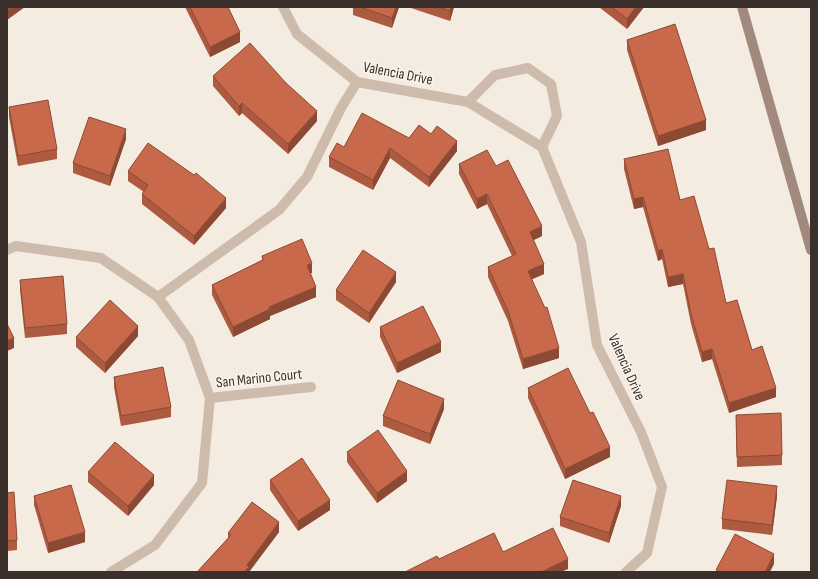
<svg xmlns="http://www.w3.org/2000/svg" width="818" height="579" viewBox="0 0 818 579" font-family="'Sofia Sans Condensed',sans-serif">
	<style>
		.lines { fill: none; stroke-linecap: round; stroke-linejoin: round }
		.street { stroke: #cdbbac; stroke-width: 10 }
		.secondary { stroke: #a18a7d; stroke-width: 10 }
		.wall { fill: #ac5a40 }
		.shaded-wall { fill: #8c4a34 }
		.building { fill: #c8694b; stroke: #8c4a34 }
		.labels { text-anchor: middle; stroke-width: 3; stroke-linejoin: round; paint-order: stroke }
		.street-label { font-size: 15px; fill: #3b302b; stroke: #fbf5ee }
	</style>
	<rect width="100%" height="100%" fill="#f4ebe1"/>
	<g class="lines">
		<g class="street">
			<polyline points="283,7 297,34 357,82 468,102 542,147 581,242 597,345 641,432 662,487 647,553 626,572"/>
			<polyline points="468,102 495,75 528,68 551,84 557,116 542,147"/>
			<polyline points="7,250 16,246 101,258 158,297 189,340 210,398 202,483 155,545 111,572"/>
			<polyline points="158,297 279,210 307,177 341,108 357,82"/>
			<polyline points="210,398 311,387"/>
		</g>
		<polyline class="secondary" points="742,7 811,250"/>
	</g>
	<g class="wall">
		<polygon points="185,7 228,7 240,42 210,57"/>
		<polygon points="353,7 399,7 392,28 353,15"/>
		<polygon points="408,7 454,7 450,21"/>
		<polygon points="503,7 511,7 511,8"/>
		<polygon points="599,7 644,7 627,29"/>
		<polygon points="627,40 706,130 658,146 627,50"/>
		<polygon points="213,76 317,121 288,154 242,113 239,116 213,86"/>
		<polygon points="9,107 57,149 57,159 18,166 9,117"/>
		<polygon points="431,134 457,151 429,187 390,158 373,190 329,167 329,157 344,147 409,138"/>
		<polygon points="126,139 110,186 73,173 73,163"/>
		<polygon points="624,159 680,200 709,249 726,303 752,350 776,397 729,413 712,359 702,362 691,324 683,284 668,287 662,259 658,261 643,207 634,209 624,169"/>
		<polygon points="459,164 496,166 542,236 533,240 544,274 532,279 559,358 523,369 508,321 488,277 488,267 512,256 487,204 477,209 459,174"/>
		<polygon points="128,171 194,175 226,208 194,245 142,204 142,194 144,192 128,181"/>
		<polygon points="262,256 312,273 310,273 316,297 270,316 270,319 233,337 212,295 212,285 262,260"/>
		<polygon points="20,280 67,324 67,334 25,338 20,290"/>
		<polygon points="396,282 369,323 336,300 336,290"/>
		<polygon points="380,327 441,352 397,373 380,337"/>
		<polygon points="138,336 105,373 76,347 76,337"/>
		<polygon points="114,377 171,407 171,417 121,426 114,387"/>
		<polygon points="528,388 610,457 565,479 528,398"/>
		<polygon points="444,409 430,444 383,426 383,416"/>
		<polygon points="736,415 782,455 782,465 737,467"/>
		<polygon points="347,452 407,481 377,503 347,462"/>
		<polygon points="88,472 154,485 128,516 88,482"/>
		<polygon points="270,480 330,510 298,531 270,490"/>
		<polygon points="7,493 17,540 17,550 7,551"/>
		<polygon points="34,496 85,542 48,553 34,505"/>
		<polygon points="777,496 772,535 722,529 722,519"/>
		<polygon points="621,506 609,543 560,526 560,517"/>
		<polygon points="279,532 249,572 197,572 228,539 228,533"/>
	</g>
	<g class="shaded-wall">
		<polygon points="11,7 25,7 7,20 7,10"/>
		<polygon points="396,7 399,7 392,28 392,18"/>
		<polygon points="451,7 454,7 450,21 450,11"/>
		<polygon points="636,7 644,7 627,29 627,19"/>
		<polygon points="240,32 240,42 210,57 210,47"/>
		<polygon points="242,103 242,113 239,116 239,106"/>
		<polygon points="317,111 317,121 288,154 288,144"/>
		<polygon points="706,120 706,130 658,146 658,136"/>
		<polygon points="126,129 126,139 110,186 110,176"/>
		<polygon points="457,141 457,151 429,187 429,177"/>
		<polygon points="390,148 390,158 373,190 373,180"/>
		<polygon points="487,194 487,204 477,209 477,199"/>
		<polygon points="643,197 643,207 634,209 634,199"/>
		<polygon points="226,198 226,208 194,245 194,236"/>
		<polygon points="542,226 542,236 530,242 530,232"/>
		<polygon points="662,249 662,259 658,261 658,251"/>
		<polygon points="312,263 312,273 307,275 307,265"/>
		<polygon points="544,264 544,274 528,281 528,271"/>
		<polygon points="396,272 396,282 369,323 369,313"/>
		<polygon points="683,274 683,284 668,287 668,277"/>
		<polygon points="316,287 316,297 270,316 270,319 233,337 233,327 269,307"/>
		<polygon points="138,326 138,336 105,373 105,363"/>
		<polygon points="14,338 14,348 7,351 7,341"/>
		<polygon points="441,342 441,352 397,373 397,363"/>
		<polygon points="559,348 559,358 523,369 523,359"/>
		<polygon points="712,349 712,359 702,362 702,352"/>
		<polygon points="776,388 776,397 729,413 729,403"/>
		<polygon points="444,399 444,409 430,444 430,434"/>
		<polygon points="610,447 610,457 565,479 565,469"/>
		<polygon points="407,471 407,481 377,503 377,493"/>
		<polygon points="154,475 154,485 128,516 128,506"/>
		<polygon points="777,486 777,496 772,535 772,525"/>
		<polygon points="621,496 621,506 609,543 609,533"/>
		<polygon points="330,500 330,510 298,531 298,521"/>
		<polygon points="279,522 279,532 249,572 244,572 247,565"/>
		<polygon points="85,532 85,542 48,553 48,543"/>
		<polygon points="774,554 774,564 770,572 765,572"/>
		<polygon points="568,559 568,569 561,572 541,572"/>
	</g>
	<g class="building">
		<polygon points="7,7 11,7 7,10"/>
		<polygon points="190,7 228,7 240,32 210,47"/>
		<polygon points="360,7 396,7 392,18"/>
		<polygon points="438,7 451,7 450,11"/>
		<polygon points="612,7 636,7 627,19"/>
		<polygon points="675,24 706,120 658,136 627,40"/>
		<polygon points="250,43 286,83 317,111 288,144 242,103 239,106 213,76"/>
		<polygon points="48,100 57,149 18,156 9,107"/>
		<polygon points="362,113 409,138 419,125 431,134 437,126 457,141 429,177 390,148 373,180 329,157 337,143 344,147"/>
		<polygon points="89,117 126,129 110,176 73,163"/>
		<polygon points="148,143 194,175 196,173 226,198 194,236 142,194 148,185 128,171"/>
		<polygon points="668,149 680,200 694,196 709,249 714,248 726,303 737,300 752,350 762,346 776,388 729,403 712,349 702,352 691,314 683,274 668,277 662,249 658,251 643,197 634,199 624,159"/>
		<polygon points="487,150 496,166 508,160 542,226 530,232 544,264 528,271 545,308 547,307 559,348 523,359 508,311 488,267 516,254 487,194 477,199 459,164"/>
		<polygon points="302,239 312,263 307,265 316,287 269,307 270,309 233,327 212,285 263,260 262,256"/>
		<polygon points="363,250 396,272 369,313 336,290"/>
		<polygon points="63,276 67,324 25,328 20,280"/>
		<polygon points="110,300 138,326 105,363 76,337"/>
		<polygon points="423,306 441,342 397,363 380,327"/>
		<polygon points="7,324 14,338 7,341"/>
		<polygon points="163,367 171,407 121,416 114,377"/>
		<polygon points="568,368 590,413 593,412 610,447 565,469 528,388"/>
		<polygon points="398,380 444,399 430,434 383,416"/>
		<polygon points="781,413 782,455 737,457 736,415"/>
		<polygon points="378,430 407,471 377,493 347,452"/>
		<polygon points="115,442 154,475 128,506 88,472"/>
		<polygon points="302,458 330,500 298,521 270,480"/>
		<polygon points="573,480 621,496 609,533 560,517"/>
		<polygon points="727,480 777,486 772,525 722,519"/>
		<polygon points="71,485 85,532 48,543 34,496"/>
		<polygon points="14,492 17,540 7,541 7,493"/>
		<polygon points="252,502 279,522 247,565 249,567 244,572 197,572 231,535 228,533"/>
		<polygon points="553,528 568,559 541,572 405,572 437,556 439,559 494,533 503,552"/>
		<polygon points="735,534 774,554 765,572 720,572 716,570"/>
	</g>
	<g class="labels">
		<g class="street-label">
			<text transform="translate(398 73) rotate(11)" y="5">Valencia Drive</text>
			<text transform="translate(627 367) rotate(66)" y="5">Valencia Drive</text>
			<text transform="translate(259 378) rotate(-6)" y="5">San Marino Court</text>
		</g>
	</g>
	<rect width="818" height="579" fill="none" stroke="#3b302b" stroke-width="16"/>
</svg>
